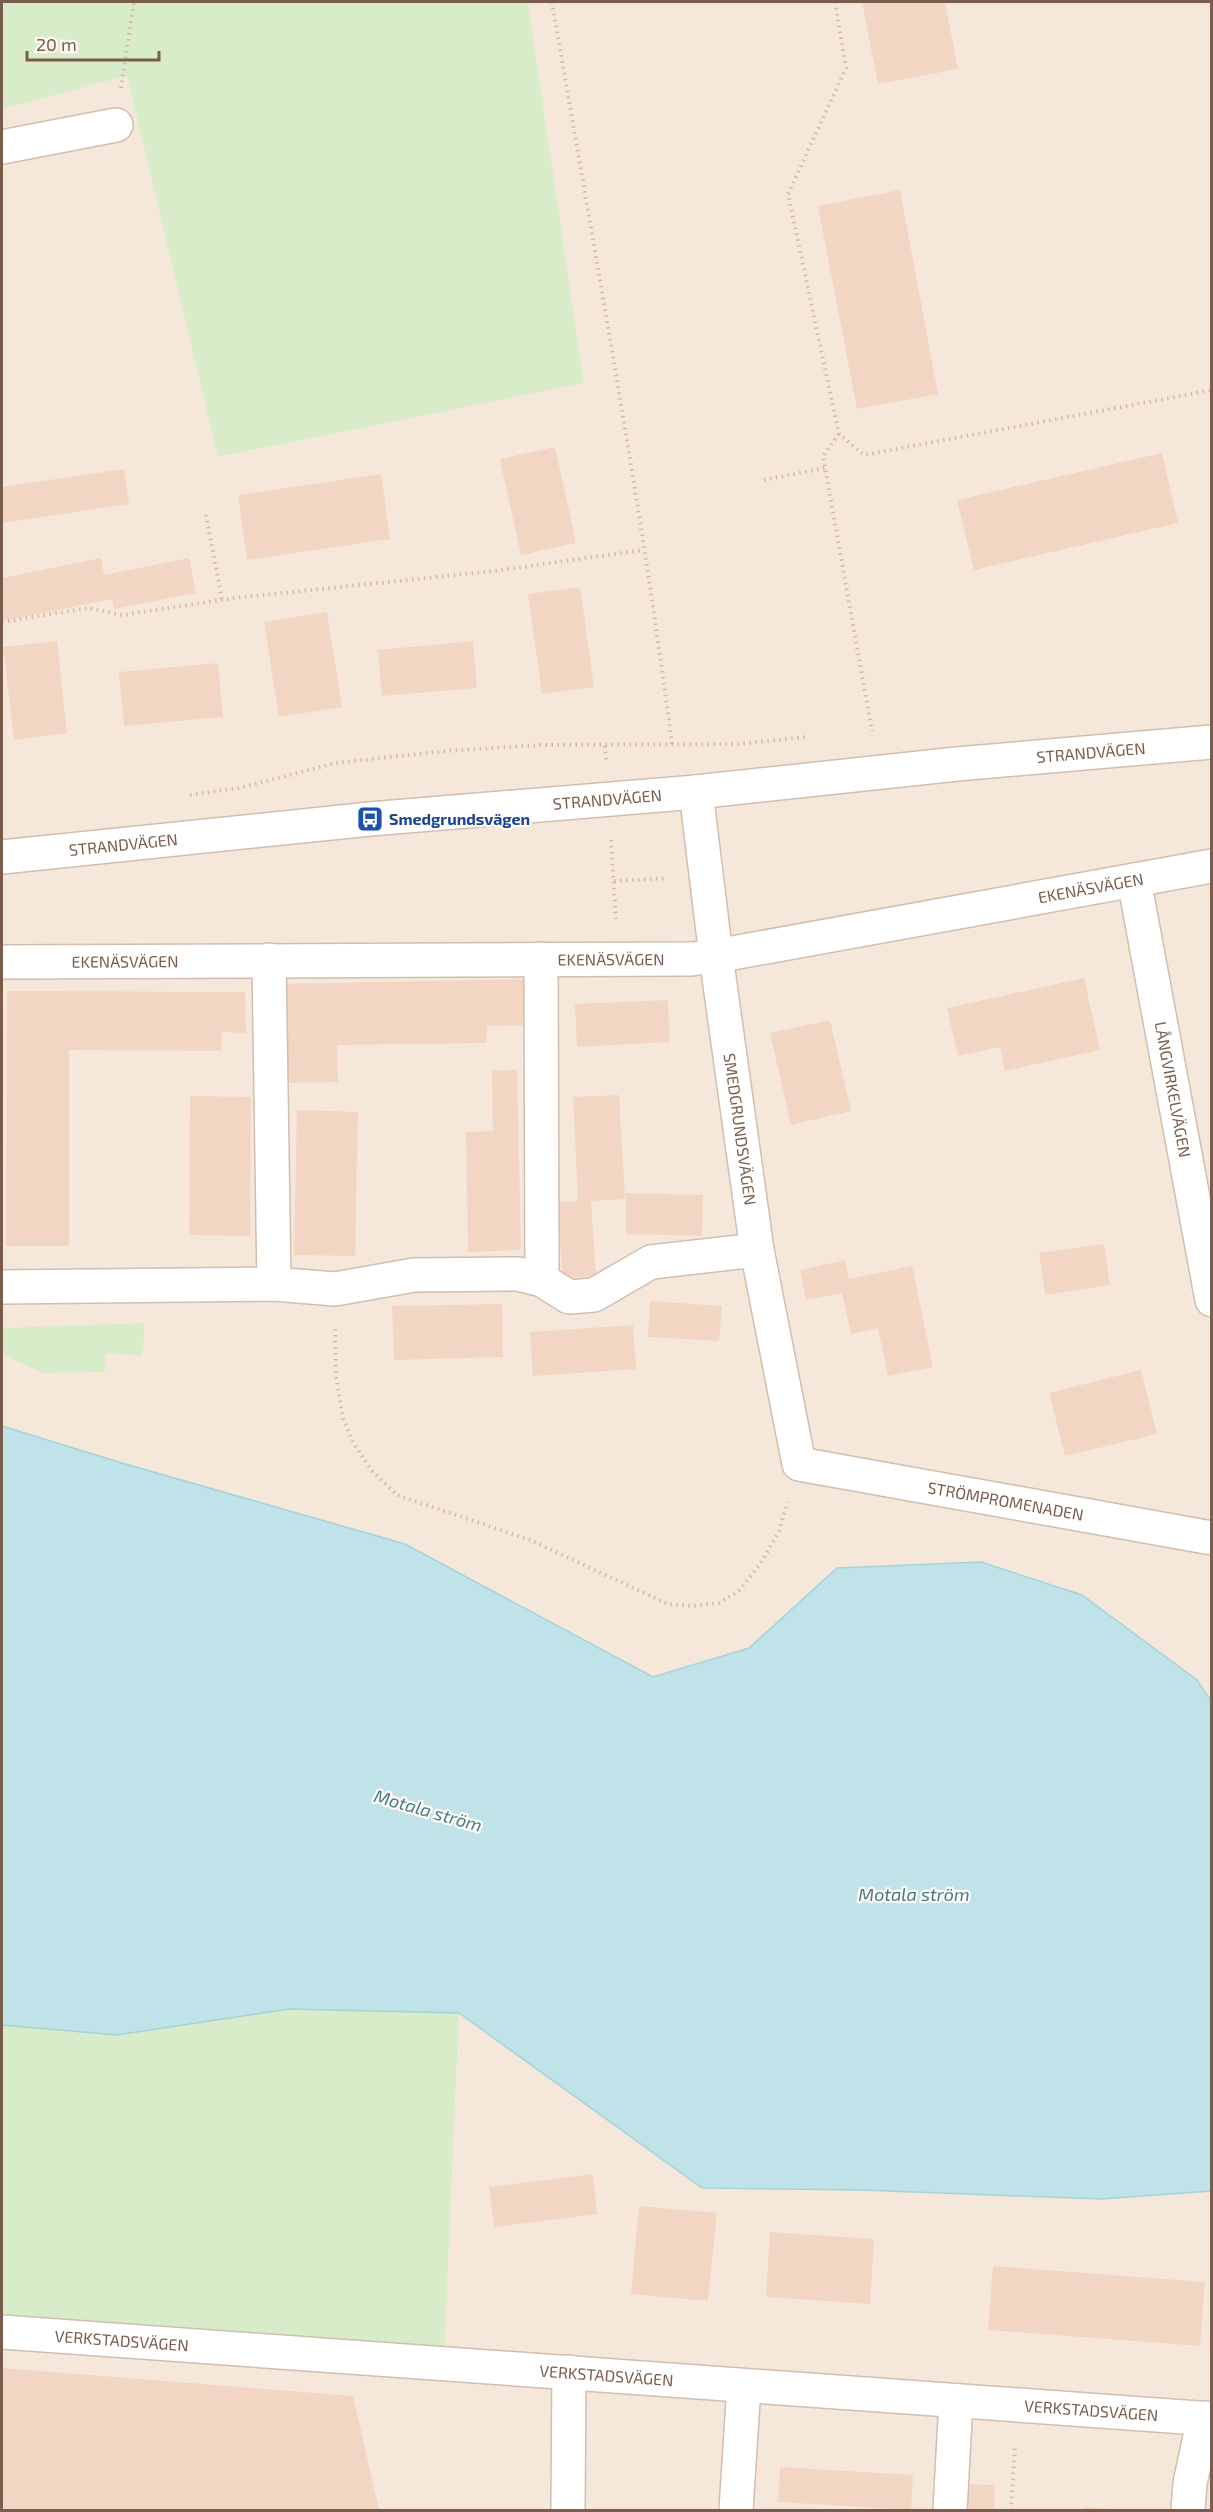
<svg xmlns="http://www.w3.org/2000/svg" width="1213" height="2512" viewBox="0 0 1213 2512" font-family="'Exo 2',sans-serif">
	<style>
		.residential { fill: #f5e8da }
		.green { fill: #d8ecc9 }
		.water { fill: #bfe3e8; stroke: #a5d3da; stroke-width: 1.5 }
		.building { fill: #f3d5c3 }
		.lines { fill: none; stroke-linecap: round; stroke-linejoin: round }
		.minor-casing { stroke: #d1beb0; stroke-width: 36 }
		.path { stroke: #d9b8a5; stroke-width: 4; stroke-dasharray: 1.5 4.5; stroke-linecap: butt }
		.minor { stroke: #fff; stroke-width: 33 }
		.labels { text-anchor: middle; stroke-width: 4.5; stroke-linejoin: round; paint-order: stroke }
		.street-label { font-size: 16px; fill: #7a5c4d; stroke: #fffaf3 }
		.transit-label { font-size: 16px; font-weight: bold; fill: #164399; stroke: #fffaf3; text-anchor: start }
		.water-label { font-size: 18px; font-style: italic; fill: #437c86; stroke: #fffaf3 }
	</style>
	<rect width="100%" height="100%" fill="#fdf6ec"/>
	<g class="residential">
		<polygon points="528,2 1211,2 1211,1701 1197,1680 1082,1595 837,1568 749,1648 653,1677 405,1544 122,1463 2,1426 2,109 127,76 219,457 584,382"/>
		<polygon points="459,2013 702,2188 861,2190 1101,2199 1211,2191 1211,2510 2,2510 2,2329 444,2361"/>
	</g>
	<g class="green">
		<polygon points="2,2 528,2 584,383 218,457 127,76 2,109"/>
		<polygon points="145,1323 142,1356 106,1353 105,1372 42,1373 2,1354 2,1328"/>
		<polygon points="289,2009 459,2013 444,2362 2,2329 2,2025 117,2035"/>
	</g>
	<polygon class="water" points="2,1426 122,1463 405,1544 653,1677 749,1648 837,1568 981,1562 1082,1595 1197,1680 1211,1701 1211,2191 1101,2199 861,2190 702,2188 459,2013 289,2009 117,2035 2,2025"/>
	<g class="building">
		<polygon points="862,2 945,2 958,69 878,84"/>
		<polygon points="900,190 938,394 857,409 818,206"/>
		<polygon points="555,447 576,543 521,555 500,459"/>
		<polygon points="1162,453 1178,523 974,570 957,500"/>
		<polygon points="124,469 129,504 2,523 2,487"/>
		<polygon points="381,474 390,539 247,560 238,495"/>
		<polygon points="101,558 104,575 189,558 196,593 114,609 112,599 2,621 2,578"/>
		<polygon points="580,587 594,687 542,694 528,594"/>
		<polygon points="327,612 342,707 279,717 264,622"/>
		<polygon points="57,641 67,733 14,740 3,647"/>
		<polygon points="473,641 477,688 382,696 378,650"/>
		<polygon points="218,663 223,717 124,726 119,672"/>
		<polygon points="1084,978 1100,1050 1005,1071 1000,1047 958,1056 947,1008"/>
		<polygon points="536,979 536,1025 487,1026 487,1043 337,1045 338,1082 283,1083 281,984"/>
		<polygon points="7,991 245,992 246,1033 222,1032 221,1051 69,1050 69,1246 6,1246"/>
		<polygon points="668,1000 670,1042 577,1047 575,1004"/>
		<polygon points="830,1020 851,1111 791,1125 770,1033"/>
		<polygon points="517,1070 521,1250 468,1252 466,1132 493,1131 492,1071"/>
		<polygon points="619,1095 625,1199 591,1201 596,1276 562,1278 558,1202 578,1201 573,1097"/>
		<polygon points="190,1096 251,1097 250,1236 189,1235"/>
		<polygon points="297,1110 358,1112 355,1256 294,1255"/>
		<polygon points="626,1193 703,1195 702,1236 626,1234"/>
		<polygon points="1104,1244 1110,1285 1045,1295 1039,1253"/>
		<polygon points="845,1260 849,1279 912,1266 933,1367 888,1376 878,1328 851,1334 842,1293 806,1300 800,1270"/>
		<polygon points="650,1301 722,1306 719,1341 648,1337"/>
		<polygon points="502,1304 503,1357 394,1360 392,1306"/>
		<polygon points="633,1325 636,1369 533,1376 530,1332"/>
		<polygon points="1141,1370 1157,1434 1065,1456 1049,1393"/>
		<polygon points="593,2174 597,2214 494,2227 489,2187"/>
		<polygon points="639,2206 717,2213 708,2301 631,2294"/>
		<polygon points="770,2232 874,2239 870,2304 766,2297"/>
		<polygon points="993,2266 1205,2282 1200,2346 988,2330"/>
		<polygon points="2,2368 353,2396 379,2510 2,2510"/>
		<polygon points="780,2467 913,2475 911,2510 778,2502"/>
		<polygon points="955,2484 995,2485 994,2510 954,2510"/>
		<polygon points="1083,2507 1113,2509 1113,2510 1083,2510"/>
	</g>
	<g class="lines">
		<defs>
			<g id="minor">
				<polyline points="2,147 116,125"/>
				<path id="s1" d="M696,792L716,956L757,1250L799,1464L1212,1538"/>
				<path id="s2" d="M2,857L370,819L696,792L957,764L1212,742"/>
				<path id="s3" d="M1134,880L1212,1300"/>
				<polyline points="541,959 542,1280"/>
				<polyline points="269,960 274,1284"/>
				<path id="s4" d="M2,962L692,959L716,956L1212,866"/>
				<polyline points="2,1287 274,1284 335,1289 414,1275 518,1274 542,1280 569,1297 594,1295 651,1262 757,1250"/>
				<path id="s5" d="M2,2332L1212,2419"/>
				<polyline points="568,2510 569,2372"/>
				<polyline points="736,2510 744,2386"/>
				<polyline points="950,2510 956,2401"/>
				<polyline points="1188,2510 1190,2483 1204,2418"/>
			</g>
		</defs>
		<use href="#minor" class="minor-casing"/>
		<g class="path">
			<path d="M552,2C594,249 640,496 672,744"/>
			<polyline points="835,2 846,68 788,194 839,434 864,455 1212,390"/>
			<polyline points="121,88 134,2"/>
			<polyline points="839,434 823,456 872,731"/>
			<polyline points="764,480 825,468"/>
			<polyline points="206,515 222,600"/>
			<polyline points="2,622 88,608 122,615 235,598 494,571 643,550"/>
			<polyline points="605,746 606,760"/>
			<polyline points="190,795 239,788 336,763 445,751 541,745 736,744 807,737"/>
			<polyline points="611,840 616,919"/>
			<polyline points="614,881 668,878"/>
			<polyline points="335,1329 336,1376 343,1419 354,1444 372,1471 397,1495 530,1540 668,1604 694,1606 719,1603 739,1591 760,1564 779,1532 787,1502"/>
			<polyline points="1011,2510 1015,2445"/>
		</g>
		<use href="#minor" class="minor"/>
	</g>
	<defs>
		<symbol id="bus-square" viewBox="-11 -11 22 22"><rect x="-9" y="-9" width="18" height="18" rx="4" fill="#1a4fb4" stroke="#fffaf3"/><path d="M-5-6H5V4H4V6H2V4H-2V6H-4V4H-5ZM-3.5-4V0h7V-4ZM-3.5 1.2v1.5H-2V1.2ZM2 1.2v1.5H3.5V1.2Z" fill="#fff"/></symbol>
	</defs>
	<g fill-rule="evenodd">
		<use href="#bus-square" x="355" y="804" width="30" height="30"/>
	</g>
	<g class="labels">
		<g class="street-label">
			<text dy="6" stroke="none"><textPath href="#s2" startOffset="1094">STRANDVÄGEN</textPath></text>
			<text dy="6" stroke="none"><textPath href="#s2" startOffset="608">STRANDVÄGEN</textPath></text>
			<text dy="6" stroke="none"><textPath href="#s2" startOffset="122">STRANDVÄGEN</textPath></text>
			<text dy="6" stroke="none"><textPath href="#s4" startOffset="1095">EKENÄSVÄGEN</textPath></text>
			<text dy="6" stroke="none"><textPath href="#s4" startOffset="609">EKENÄSVÄGEN</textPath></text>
			<text dy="6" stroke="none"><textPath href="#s4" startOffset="123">EKENÄSVÄGEN</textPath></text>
			<text dy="6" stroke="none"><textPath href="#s3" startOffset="213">LÅNGVIRKELVÄGEN</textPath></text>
			<text dy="6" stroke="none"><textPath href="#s1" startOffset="340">SMEDGRUNDSVÄGEN</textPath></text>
			<text dy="6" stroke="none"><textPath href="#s1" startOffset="890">STRÖMPROMENADEN</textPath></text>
			<text dy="6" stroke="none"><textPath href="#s5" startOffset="120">VERKSTADSVÄGEN</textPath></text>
			<text dy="6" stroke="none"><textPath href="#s5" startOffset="606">VERKSTADSVÄGEN</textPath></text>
			<text dy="6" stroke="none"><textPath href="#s5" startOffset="1092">VERKSTADSVÄGEN</textPath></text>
		</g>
		<g class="transit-label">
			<text x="389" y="825">Smedgrundsvägen</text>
		</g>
		<g class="water-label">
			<text transform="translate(428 1811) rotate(16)" y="6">Motala ström</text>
			<text x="914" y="1901">Motala ström</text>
		</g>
	</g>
	<rect width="1213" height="2512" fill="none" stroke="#7a5c4d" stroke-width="6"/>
	<path d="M27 51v9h132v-9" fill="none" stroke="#7a5c4d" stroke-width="3"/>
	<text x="36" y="51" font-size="18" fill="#7a5c4d" stroke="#fffaf3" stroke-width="4.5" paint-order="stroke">20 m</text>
</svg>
